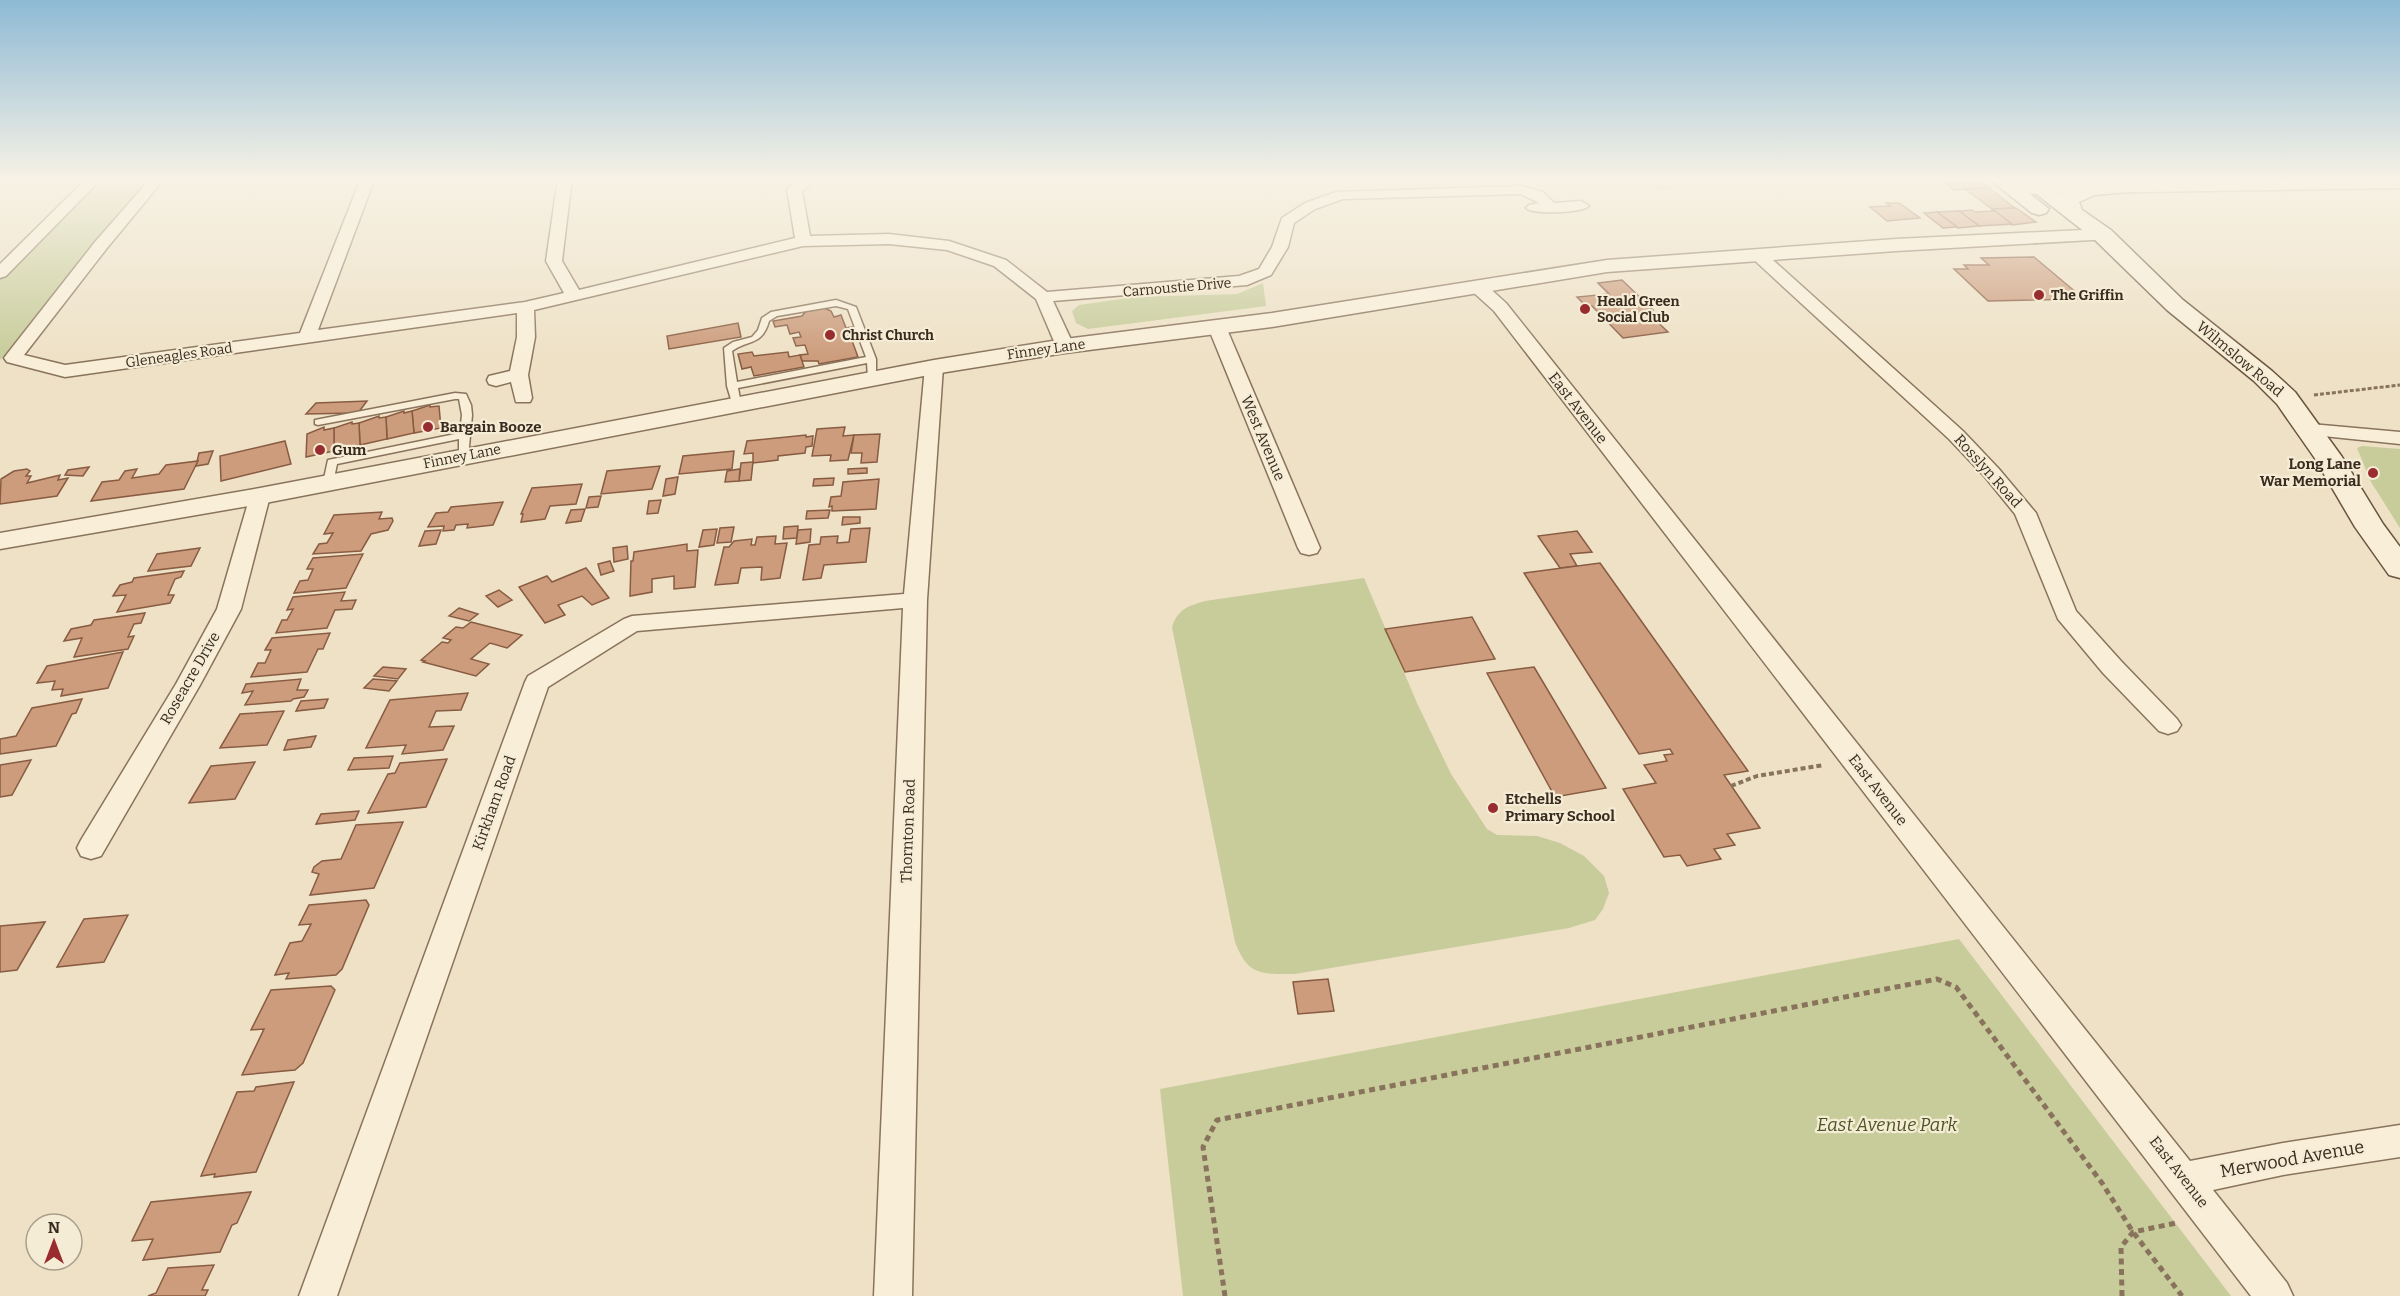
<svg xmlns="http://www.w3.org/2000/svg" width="2400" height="1296" viewBox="0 0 2400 1296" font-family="Bitter,serif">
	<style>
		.green { fill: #c7cc9a }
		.building { fill: #cc9c7c; stroke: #885c42; stroke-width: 1.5 }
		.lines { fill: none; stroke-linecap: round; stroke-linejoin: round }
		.service-casing { stroke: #89735c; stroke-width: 3 }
		.minor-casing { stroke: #89735c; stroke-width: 3 }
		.tertiary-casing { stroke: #89735c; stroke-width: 3 }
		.secondary-casing { stroke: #6b543f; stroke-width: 3 }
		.path-far2 { stroke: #89735c; stroke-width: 3; stroke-dasharray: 4 2; stroke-linecap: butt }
		.path-far1 { stroke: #89735c; stroke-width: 4; stroke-dasharray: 5 3; stroke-linecap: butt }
		.path { stroke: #89735c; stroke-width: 5; stroke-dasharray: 6 4.5; stroke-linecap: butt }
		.service { fill: #f9efd9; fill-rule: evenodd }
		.minor { fill: #f9efd9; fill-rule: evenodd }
		.tertiary { fill: #f9efd9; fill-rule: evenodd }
		.secondary { fill: #f9efd9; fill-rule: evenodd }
		.poi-dot { fill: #982c2f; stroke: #f5ecd5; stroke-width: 2 }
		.labels { text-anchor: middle; stroke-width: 4.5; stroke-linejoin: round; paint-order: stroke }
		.far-street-label { font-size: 14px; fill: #3a2b1f; stroke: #f5ecd5 }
		.far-poi-label { font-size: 14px; font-weight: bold; fill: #3a2b1f; stroke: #f5ecd5; text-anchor: start }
		.street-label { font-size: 15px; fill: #3a2b1f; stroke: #f5ecd5 }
		.poi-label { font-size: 15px; font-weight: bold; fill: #3a2b1f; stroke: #f5ecd5; text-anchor: start }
		.near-park-label { font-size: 18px; font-style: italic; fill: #4b5626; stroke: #f5ecd5 }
		.near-street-label { font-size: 18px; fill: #3a2b1f; stroke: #f5ecd5 }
	</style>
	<rect width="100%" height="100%" fill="#eee1c6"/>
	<g class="green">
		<polygon points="88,178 150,178 0,360 0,274"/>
		<polygon points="1414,178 1642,178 1419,186"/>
		<polygon points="1644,178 1874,178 1655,190"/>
		<polygon points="1263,283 1266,306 1088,329 1076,323 1072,311 1079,305 1135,297 1237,294"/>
		<polygon points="2362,446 2400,449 2400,528 2371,482 2357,448"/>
		<path d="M1364,578L1417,703L1451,774L1487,829L1497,835L1537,836L1560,843L1584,856L1604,876L1609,893L1603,909L1595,920L1569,928L1295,974C1261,974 1248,976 1235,942L1172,627C1178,609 1188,606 1205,601Z"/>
		<polygon points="1959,939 2231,1296 1183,1296 1160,1089"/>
	</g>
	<g class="building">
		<polygon points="1939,178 1977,178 1990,188 1954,190"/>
		<polygon points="1989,188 2015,208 1992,209 1965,189"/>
		<polygon points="1886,203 1899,203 1920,218 1887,221 1870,207 1890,206"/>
		<polygon points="2016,208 2036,222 2012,225 1992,209"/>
		<polygon points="1972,210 1975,212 1995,211 2012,224 1979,226 1959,211"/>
		<polygon points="1959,211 1979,226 1958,228 1937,212"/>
		<polygon points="1937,212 1957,227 1943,228 1924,213"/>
		<polygon points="2034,257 2084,299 1988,301 1954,269 1968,269 1964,265 1989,265 1981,258"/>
		<polygon points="1622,280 1653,310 1646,311 1668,332 1623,338 1592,306 1586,306 1577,297 1609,294 1598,283"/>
		<polygon points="822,307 831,311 834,317 841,315 846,328 857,326 861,336 851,338 858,357 819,364 818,361 802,361 800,355 808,354 805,345 796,346 793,338 801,337 799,332 790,334 787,325 775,327 773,321 802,316 807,310"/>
		<polygon points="738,323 741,337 669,349 667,336"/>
		<polygon points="752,352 754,356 788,352 789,357 800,355 804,367 754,376 751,367 742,369 738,354"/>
		<polygon points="367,401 358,413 306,414 316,403"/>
		<polygon points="430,405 430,407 439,406 441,428 414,433 412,411"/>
		<polygon points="404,411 404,413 412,411 414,433 387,439 386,417"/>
		<polygon points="379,416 379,418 386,417 387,439 360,445 359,423"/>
		<polygon points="352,422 352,424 359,423 360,445 334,451 334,428"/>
		<polygon points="324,427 324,430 334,428 334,451 306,457 307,434"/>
		<polygon points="845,427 843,436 854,435 848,460 830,461 831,455 812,456 817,429"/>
		<polygon points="880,434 877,462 861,463 862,453 851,453 854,435"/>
		<polygon points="806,435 806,437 813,436 812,446 806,447 805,453 778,456 778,460 753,463 753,453 744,454 747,441"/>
		<polygon points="285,441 291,464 221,481 220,456"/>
		<polygon points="213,451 208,464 196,466 199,453"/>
		<polygon points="734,451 732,469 679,474 683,456"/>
		<polygon points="198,461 184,489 91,501 102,482 119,480 125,471 137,469 132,478 159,474 166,465"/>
		<polygon points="753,462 751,480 739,481 741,463"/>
		<polygon points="660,466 652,489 601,494 607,471"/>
		<polygon points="89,467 83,476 65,475 68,470"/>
		<polygon points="867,468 867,473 848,474 848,469"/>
		<polygon points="27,469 30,471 26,476 31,476 27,483 60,475 58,480 68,478 57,496 0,504 1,479 14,471"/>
		<polygon points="740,469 739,481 725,482 727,471"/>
		<polygon points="678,477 675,494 663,496 666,479"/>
		<polygon points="834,478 833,485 813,486 814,479"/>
		<polygon points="879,479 876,509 832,511 832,506 829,507 831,497 841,496 843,482"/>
		<polygon points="582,484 576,504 550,506 545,519 521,522 523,514 521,514 532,488"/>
		<polygon points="601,496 598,507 586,508 589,497"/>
		<polygon points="661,500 658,513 647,514 649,501"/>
		<polygon points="503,502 493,525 467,528 468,524 456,525 454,530 443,531 444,526 428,527 436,513 448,512 451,507"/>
		<polygon points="585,509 581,521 566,523 571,510"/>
		<polygon points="830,510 828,518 806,519 807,511"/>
		<polygon points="382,512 379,519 392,518 393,521 388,530 371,534 361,551 313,554 319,544 327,543 333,533 324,534 334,515"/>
		<polygon points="843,517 860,517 860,523 842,525"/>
		<polygon points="798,526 797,538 783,539 784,527"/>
		<polygon points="734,527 731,542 717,543 720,528"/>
		<polygon points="870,528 866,562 824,565 821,578 803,580 809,545 820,544 821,537 838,536 837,543 849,542 851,529"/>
		<polygon points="717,529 714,545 699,547 703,530"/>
		<polygon points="811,529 810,542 796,544 798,530"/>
		<polygon points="441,530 436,544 419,546 425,531"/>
		<polygon points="1577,531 1592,552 1570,554 1577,566 1560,568 1538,536"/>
		<polygon points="776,536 775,544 787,543 780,578 761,580 762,567 741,568 738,583 715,585 724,547 729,547 734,541 752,539 751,545 755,545 757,537"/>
		<polygon points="687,544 687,551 698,550 695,587 674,589 674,576 652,579 652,592 630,596 631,561 633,561 634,552"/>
		<polygon points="627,546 628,559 614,562 613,548"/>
		<polygon points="200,548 191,566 148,571 157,554"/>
		<polygon points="363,554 346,588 294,593 300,581 308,580 313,569 307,569 313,558"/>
		<polygon points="610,561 614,571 601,575 598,564"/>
		<polygon points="1600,563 1748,771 1724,775 1760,828 1727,834 1735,845 1714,849 1721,859 1687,866 1680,855 1664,857 1623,789 1656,783 1644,765 1667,761 1664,755 1673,754 1670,749 1639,754 1524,573"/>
		<polygon points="586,568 609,598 592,605 582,596 558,605 565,615 545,623 519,587 547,576 552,582"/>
		<polygon points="184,571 181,577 175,579 168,595 174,595 170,603 117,612 126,595 113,596 120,585 132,582 134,578"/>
		<polygon points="499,590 512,600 498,607 486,596"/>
		<polygon points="345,592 341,601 356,600 352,609 335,610 327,628 276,633 282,620 287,620 293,609 287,610 293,597"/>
		<polygon points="459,608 478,614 469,621 449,616"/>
		<polygon points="145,613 141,623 134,624 128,637 134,636 128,649 74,657 82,638 64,641 71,629 91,625 94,620"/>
		<polygon points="1472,617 1495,659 1405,672 1385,629"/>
		<polygon points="471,622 522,635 507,648 490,643 471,659 489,664 476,676 423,662 425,661 421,660 442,642 448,643 451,640 443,638 456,627 463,628"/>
		<polygon points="330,633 323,649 318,649 307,672 251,677 258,663 265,663 271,650 265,650 272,638"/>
		<polygon points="123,652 108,688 61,696 63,689 52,690 55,681 37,683 47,666"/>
		<polygon points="383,667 406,669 398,679 374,676"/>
		<polygon points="1534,667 1606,788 1555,797 1487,673"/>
		<polygon points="301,679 297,690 308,690 304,697 293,699 291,701 245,705 253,691 242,693 246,684"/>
		<polygon points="373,679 397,681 389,691 364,688"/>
		<polygon points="468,693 461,710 436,711 429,727 454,726 443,750 402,754 406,745 366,748 390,700"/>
		<polygon points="82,699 76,713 72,714 56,746 0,754 0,739 16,736 32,708"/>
		<polygon points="328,699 324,708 296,711 301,701"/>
		<polygon points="284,711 267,745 220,748 240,714"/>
		<polygon points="316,736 311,747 284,750 288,740"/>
		<polygon points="393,756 389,768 348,770 354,758"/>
		<polygon points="447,759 426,807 368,813 388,774 395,773 400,763"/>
		<polygon points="31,760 12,795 0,797 0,765"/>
		<polygon points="255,762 235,799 189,803 211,766"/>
		<polygon points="359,811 355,820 316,824 321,814"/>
		<polygon points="403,822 374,888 310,895 319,874 312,872 314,867 322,861 341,859 356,825"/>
		<polygon points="366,900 369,905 342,969 336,975 286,979 289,973 275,975 290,943 302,941 311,924 299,925 309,905"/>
		<polygon points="128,915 104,962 57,967 84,919"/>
		<polygon points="45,922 17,970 0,972 0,926"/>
		<polygon points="1328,979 1334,1011 1298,1014 1293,982"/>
		<polygon points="331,986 335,990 303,1063 295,1070 242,1075 264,1029 251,1030 271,990"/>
		<polygon points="294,1082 256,1172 214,1177 215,1174 201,1176 237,1092 254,1091 256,1087"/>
		<polygon points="251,1192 237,1223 232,1225 220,1252 143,1260 153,1239 132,1241 151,1202"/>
		<polygon points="214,1265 202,1290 208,1290 205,1296 148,1296 156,1293 168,1268"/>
	</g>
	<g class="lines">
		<defs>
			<g id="service">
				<path d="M836,300L856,307L876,359V380H870L868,378L867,363L738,388L741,404L736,407L733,406L727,386L724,348L733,342L752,337L758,330L762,318L771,312ZM836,306L848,309L866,357L737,382L732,351C749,339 762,346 769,321L777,316Z"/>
				<polygon points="455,393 466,394 471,405 472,415 468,457 464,458 459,455 459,439 337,464 333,483 332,485 324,485 323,483 328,460 460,433 462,415 459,399 455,399 318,425 315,424 315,420"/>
			</g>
			<g id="minor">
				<polygon points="87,178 102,178 6,276 0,278 0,264"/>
				<path d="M151,178H165L107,248L24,355L65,365L300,333L361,178H375L318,330L525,302L564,293L546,261L558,178H572L562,261L579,290L795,238L787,189L803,178H819L802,191L810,236L889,234L949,241L1006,260L1047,292L1239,276L1259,269L1272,247L1282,218L1305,203L1336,192L1521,186L1543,192L1554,203L1581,201L1589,206C1582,213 1533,215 1526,208L1529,205L1539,203L1521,194L1343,199L1315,209L1294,223L1288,247L1271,275L1247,285L1053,301L1074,346L1071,350H1059L1056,346L1036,299L994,266L947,250L889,244L803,246L534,310L535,337L528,375L532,398L530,402H516L511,382L496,386L489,384L487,380L489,376L510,371L517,337V313L65,377L7,362L4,358L7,354L95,242Z"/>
				<polygon points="1758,250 1764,252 1963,431 1999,469 2036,513 2076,611 2121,661 2177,719 2181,725 2177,731 2168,734 2159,731 2103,673 2058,619 2015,514 1985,477 1949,439 1752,258 1750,255 1752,252"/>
				<polygon points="1479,283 1485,284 1506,303 2190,1161 2283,1143 2400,1125 2400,1157 2283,1175 2213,1190 2287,1283 2293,1296 2251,1296 1494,311 1473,292 1471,288 1473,284"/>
				<polygon points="1217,322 1223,323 1226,327 1320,548 1317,553 1309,555 1301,553 1298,548 1208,327 1211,323"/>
				<polygon points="934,362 940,363 943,367 927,600 912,1296 874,1296 903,608 637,631 548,687 337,1296 299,1296 525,682 528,676 624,619 632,616 904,594 925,367 928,363"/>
				<polygon points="2311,424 2400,432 2400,444 2304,434 2301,430 2304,426"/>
				<polygon points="260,490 267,492 270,496 241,609 200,685 101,856 91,859 81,856 77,848 81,840 176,684 217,609 250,496 253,492"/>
			</g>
			<g id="tertiary">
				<polygon points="2400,178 2400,188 2012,194 2006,192 2003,188 2006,184 2012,182"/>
				<polygon points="2103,229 2110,231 2113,235 2110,239 1896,251 1607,272 1272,327 1065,353 934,374 260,504 0,549 0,533 260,488 934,360 1065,339 1272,313 1607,260 1896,239"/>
			</g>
			<g id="secondary">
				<polygon points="1988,178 2010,178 2049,209 2046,213 2039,215 2032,213"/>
				<polygon points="2016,178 2038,178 2061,194 2091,183 2155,179 2162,181 2165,185 2162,189 2095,195 2079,202 2082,210 2111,230 2183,300 2272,371 2295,392 2342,457 2383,524 2400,547 2400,578 2389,575 2355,527 2314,457 2277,404 2254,381 2167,310 2095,240"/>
			</g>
		</defs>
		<use href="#service" class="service-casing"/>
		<use href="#minor" class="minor-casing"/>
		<use href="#tertiary" class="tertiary-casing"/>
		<use href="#secondary" class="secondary-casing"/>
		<polyline class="path-far2" points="2314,395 2400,385"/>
		<polyline class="path-far1" points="1731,786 1757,776 1824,765"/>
		<g class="path">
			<polyline points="1225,1296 1203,1147 1217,1120 1937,979 1956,987 2102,1183 2133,1232 2182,1296"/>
			<polyline points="2122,1296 2121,1247 2133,1232 2176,1223"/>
		</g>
		<use href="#service" class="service"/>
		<use href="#minor" class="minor"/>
		<use href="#tertiary" class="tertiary"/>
		<use href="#secondary" class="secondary"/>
	</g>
	<linearGradient id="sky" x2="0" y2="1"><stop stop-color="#8ebad5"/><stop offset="0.5" stop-color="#f7f2e5"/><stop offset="1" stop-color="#f7f2e5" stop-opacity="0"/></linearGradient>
	<rect width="2400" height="359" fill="url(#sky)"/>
	<g class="poi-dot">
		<circle cx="2039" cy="295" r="6"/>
		<circle cx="1585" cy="309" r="6"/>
		<circle cx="830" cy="335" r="6"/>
		<circle cx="428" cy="427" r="6"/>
		<circle cx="320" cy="450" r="6"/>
		<circle cx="2373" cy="473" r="6"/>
		<circle cx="1493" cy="808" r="6"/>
	</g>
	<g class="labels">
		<g class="far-street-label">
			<text transform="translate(1177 287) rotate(-5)" y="5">Carnoustie Drive</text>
			<text transform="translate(1046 349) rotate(-8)" y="5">Finney Lane</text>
			<text transform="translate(179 355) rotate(-8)" y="5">Gleneagles Road</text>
			<text transform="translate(462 456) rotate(-11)" y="5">Finney Lane</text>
		</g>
		<g class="far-poi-label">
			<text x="2051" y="300">The Griffin</text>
			<text x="1597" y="306">Heald Green<tspan x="1597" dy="16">Social Club</tspan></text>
			<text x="842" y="340">Christ Church</text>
		</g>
		<g class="street-label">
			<text transform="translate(2240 359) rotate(40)" y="5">Wilmslow Road</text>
			<text transform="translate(1578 408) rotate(52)" y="5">East Avenue</text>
			<text transform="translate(1263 438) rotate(67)" y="5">West Avenue</text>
			<text transform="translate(1988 471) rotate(48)" y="5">Rosslyn Road</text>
			<text transform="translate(190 678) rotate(-60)" y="5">Roseacre Drive</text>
			<text transform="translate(1878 790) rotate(52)" y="5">East Avenue</text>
			<text transform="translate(494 803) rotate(-70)" y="5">Kirkham Road</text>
			<text transform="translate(908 831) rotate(-88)" y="5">Thornton Road</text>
			<text transform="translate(2179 1172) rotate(52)" y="5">East Avenue</text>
		</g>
		<g class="poi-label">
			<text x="440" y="432">Bargain Booze</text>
			<text x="332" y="455">Gum</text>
			<text x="2361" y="469" text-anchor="end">Long Lane<tspan x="2361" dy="17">War Memorial</tspan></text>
			<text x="1505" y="804">Etchells<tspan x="1505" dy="17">Primary School</tspan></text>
		</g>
		<g class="near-park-label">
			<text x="1887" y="1131">East Avenue Park</text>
		</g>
		<g class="near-street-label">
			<text transform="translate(2292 1159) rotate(-10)" y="6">Merwood Avenue</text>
		</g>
	</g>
	<g transform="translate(54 1242)"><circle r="28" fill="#f5ecd5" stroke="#aa9f8c" stroke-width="1.5"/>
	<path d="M0-4.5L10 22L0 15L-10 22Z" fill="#982c2f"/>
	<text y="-9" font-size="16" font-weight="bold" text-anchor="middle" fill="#3a2b1f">N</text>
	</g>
</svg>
